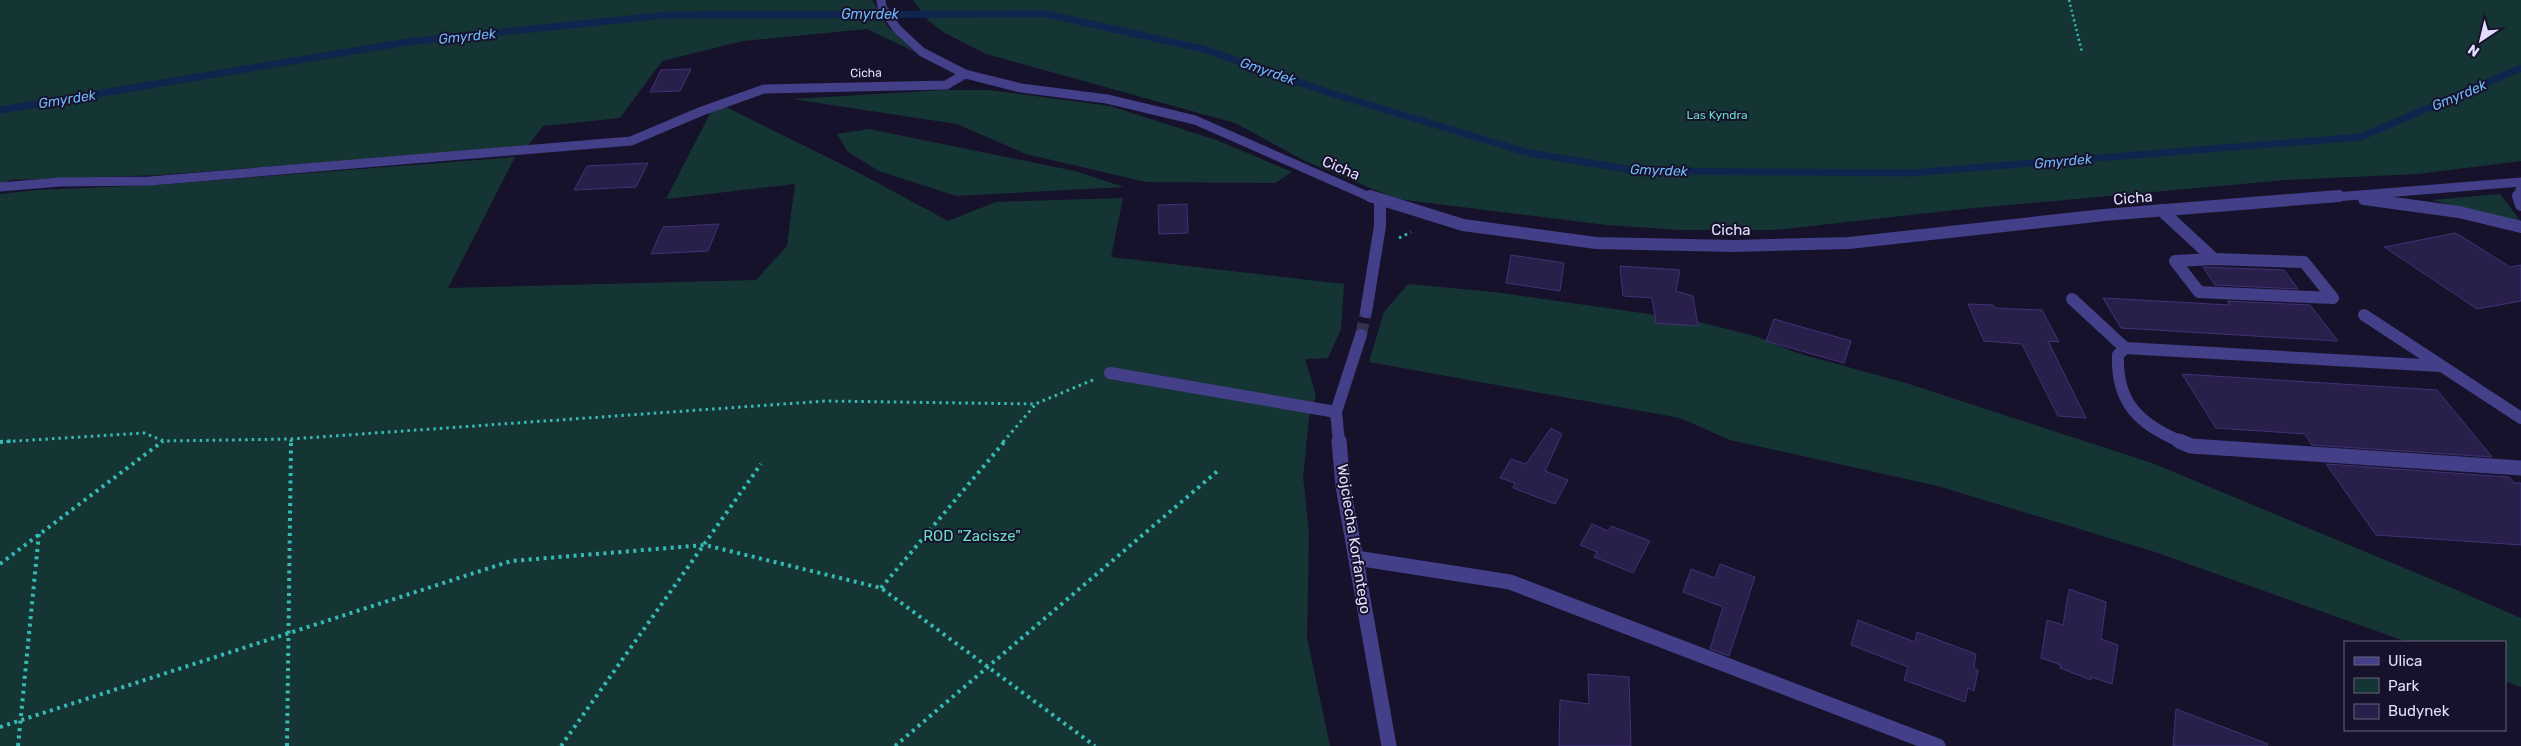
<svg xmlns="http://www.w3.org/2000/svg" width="2521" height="746" viewBox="0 0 2521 746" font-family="Rubik,sans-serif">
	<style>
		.green { fill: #153534 }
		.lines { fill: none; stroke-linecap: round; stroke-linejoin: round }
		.stream { stroke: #0f254d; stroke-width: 7 }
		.building { fill: #291f4b; stroke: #413276 }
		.minor-tunnel { stroke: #35304b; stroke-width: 12; stroke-dasharray: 12 5.5; stroke-linecap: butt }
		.path-far2 { stroke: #35bab4; stroke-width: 2.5; stroke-dasharray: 2 3; stroke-linecap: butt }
		.path-far1 { stroke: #35bab4; stroke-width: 3; stroke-dasharray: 2.5 4; stroke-linecap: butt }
		.path { stroke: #35bab4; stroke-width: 4; stroke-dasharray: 3 4.5; stroke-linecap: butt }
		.service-far1 { stroke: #433f88; stroke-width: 12 }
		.service { stroke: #433f88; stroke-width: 15 }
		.minor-far2 { stroke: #433f88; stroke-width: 9 }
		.minor-far1 { stroke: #433f88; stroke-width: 12 }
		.minor { stroke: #433f88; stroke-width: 15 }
		.tertiary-far1 { stroke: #433f88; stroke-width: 9 }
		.tertiary { stroke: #433f88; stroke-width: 12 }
		.labels { text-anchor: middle; stroke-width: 4; stroke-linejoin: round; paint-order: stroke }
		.far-street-label { font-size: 12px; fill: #e2ddfe; stroke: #17122b }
		.far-park-label { font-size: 12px; fill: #6addc3; stroke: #17122b }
		.far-water-label { font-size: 14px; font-style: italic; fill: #6fb7fa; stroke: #17122b }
		.street-label { font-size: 15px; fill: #e2ddfe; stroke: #17122b }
		.park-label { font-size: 15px; fill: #6addc3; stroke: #17122b }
	</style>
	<rect width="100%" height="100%" fill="#17122b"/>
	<g class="green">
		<polygon points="0,0 872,0 888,27 915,52 867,29 743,41 662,61 620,118 543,126 527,147 159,175 10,180 0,186"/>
		<polygon points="913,0 2521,0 2521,161 2417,174 2286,180 1964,209 1775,230 1679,230 1607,225 1397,199 1305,161 1235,123 986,54 943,32 928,20"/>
		<polygon points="945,90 989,90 1110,106 1219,141 1292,172 1275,183 1146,182 1026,154 957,124 792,99"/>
		<polygon points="716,102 863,175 948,221 996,202 1123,198 1111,257 1344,284 1341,329 1328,358 1305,359 1316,395 1309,418 1303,477 1309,532 1307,638 1330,746 0,746 0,194 37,190 156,185 515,157 448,288 756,280 787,246 795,184 666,199"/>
		<polygon points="869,129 1075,171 1124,187 956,196 879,171 848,152 837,134"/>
		<polygon points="2500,194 2521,222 2432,200"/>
		<polygon points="1408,284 1494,292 1691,320 1755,336 1797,353 1906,383 2152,463 2438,582 2521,618 2521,687 2505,681 2505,642 2407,642 2155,552 1938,486 1730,440 1680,418 1369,362 1384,312"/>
	</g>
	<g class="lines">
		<polyline class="stream" points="0,110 407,42 667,15 1047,14 1203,49 1330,93 1529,153 1638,171 1910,173 2361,137 2521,68"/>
	</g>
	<g class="building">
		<polygon points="691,69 680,91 650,92 661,70"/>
		<polygon points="648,163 636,187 574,190 587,166"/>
		<polygon points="1187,204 1188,233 1159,234 1158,205"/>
		<polygon points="719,224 708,251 651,254 663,227"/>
		<polygon points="2456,233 2510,267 2521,265 2521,301 2477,309 2384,247"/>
		<polygon points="1511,255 1564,263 1560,291 1506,283"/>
		<polygon points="1620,266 1680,270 1676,291 1693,296 1698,326 1656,323 1652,298 1623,296"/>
		<polygon points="2203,267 2284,270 2298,289 2215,285"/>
		<polygon points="2103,298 2230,305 2227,301 2310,305 2338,341 2121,328"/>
		<polygon points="1968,304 1993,305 1994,308 2042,310 2059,342 2048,341 2086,418 2058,416 2022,344 1984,341"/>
		<polygon points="1774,319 1851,341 1844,363 1766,341"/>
		<polygon points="2182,374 2437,390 2492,457 2312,445 2305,434 2216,428"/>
		<polygon points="1551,428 1562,434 1545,471 1568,480 1555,504 1513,488 1515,483 1500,478 1511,459 1526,464"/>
		<polygon points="2326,464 2509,477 2514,483 2521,483 2521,545 2376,535"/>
		<polygon points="1592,524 1608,531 1611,526 1650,541 1633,573 1594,557 1597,552 1580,545"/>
		<polygon points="1720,564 1755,577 1729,656 1710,649 1723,607 1683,592 1691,569 1715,578"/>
		<polygon points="2069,589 2106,602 2101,639 2118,645 2112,684 2091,677 2091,680 2060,668 2061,665 2041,658 2047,620 2063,625"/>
		<polygon points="1858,620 1915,642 1917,632 1976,654 1974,668 1978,670 1974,691 1968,688 1965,702 1904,680 1908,667 1851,645"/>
		<polygon points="1588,674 1629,677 1631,746 1559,746 1560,700 1589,704"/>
		<polygon points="2176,709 2268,744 2267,746 2173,746"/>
	</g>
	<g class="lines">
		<polyline class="minor-tunnel" points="1361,335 1366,312"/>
		<polyline class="path-far2" points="2069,0 2082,52"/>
		<g class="path-far1">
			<polyline points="1399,238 1411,232"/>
			<polyline points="0,442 144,433 164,441 291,439 826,401 1035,404 1093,380"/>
			<polyline points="161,442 163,441"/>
			<polyline points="291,442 291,439"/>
			<polyline points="1003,442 1035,405"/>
		</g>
		<g class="path">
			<polyline points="0,442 12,441"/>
			<polyline points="0,564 163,441"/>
			<polyline points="881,588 1005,441"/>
			<polyline points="0,727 511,561 705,545 881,588 1095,746"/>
			<polyline points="18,746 39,533"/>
			<polyline points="287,746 291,441"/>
			<polyline points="561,746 761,464"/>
			<polyline points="895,746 1220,469"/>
		</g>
		<g class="service-far1">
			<polyline points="2161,210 2214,259"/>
			<polygon points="2214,259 2304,262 2333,298 2199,292 2175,261"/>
			<polyline points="2072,299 2125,348 2441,366"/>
			<polyline points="2364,315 2521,418"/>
			<path d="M2125,348L2118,355C2116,403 2140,425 2182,442"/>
			<polyline points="1110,373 1336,412"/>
		</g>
		<polyline class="service" points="2179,441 2191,446 2521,468"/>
		<polyline class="minor-far2" points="0,187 60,182 150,181 631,141 702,111 764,89 946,85 965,74"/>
		<g class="minor-far1">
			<polyline points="1366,312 1380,226 1380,201"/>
			<polyline points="1339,442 1336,412 1361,335"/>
		</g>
		<g class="minor">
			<polyline points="1339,441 1343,486 1389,746"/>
			<polyline points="1356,558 1510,582 1938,746"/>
		</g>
		<g class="tertiary-far1">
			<polyline points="881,0 882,7 897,29 922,52 965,74 1021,88 1107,99 1195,120 1372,198"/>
			<polyline points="2323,198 2521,182"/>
			<polyline points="2518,198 2521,187"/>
		</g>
		<g class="tertiary">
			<polyline points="1370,196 1463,225 1596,243 1734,246 1849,243 2104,215 2339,196"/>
			<polyline points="2518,196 2521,205"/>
			<polyline points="2364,199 2459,212 2521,227"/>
		</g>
	</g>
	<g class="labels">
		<g class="far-street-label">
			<text transform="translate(866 73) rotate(-1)" y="4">Cicha</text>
		</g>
		<g class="far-park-label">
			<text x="1717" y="119">Las Kyndra</text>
		</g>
		<g class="far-water-label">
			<text x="870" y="19">Gmyrdek</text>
			<text transform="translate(467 36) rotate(-6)" y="5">Gmyrdek</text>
			<text transform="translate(1268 71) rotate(19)" y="5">Gmyrdek</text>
			<text transform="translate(2459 95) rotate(-23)" y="5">Gmyrdek</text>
			<text transform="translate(67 99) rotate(-9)" y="5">Gmyrdek</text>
			<text transform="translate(2063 161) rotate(-5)" y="5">Gmyrdek</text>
			<text transform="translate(1659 170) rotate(2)" y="5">Gmyrdek</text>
		</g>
		<g class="street-label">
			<text transform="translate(1341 168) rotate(23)" y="5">Cicha</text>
			<text transform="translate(2133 198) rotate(-5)" y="5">Cicha</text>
			<text x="1731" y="235">Cicha</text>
			<text transform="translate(1354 539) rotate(81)" y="5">Wojciecha Korfantego</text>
		</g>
		<g class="park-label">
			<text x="972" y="541">ROD "Zacisze"</text>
		</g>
	</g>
	<rect x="2344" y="641" width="162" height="90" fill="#17122b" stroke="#68637f"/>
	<rect x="2354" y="657" width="25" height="8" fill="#433f88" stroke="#68637f"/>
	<text x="2388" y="666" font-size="15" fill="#e2ddfe">Ulica</text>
	<rect x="2354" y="678" width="25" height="15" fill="#153534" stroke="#68637f"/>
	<text x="2388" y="691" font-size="15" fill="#e2ddfe">Park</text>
	<rect x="2354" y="704" width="25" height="15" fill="#291f4b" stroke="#68637f"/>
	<text x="2388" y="716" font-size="15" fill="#e2ddfe">Budynek</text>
	<g transform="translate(2481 40) rotate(215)" stroke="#17122b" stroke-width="4" paint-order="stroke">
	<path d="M0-4L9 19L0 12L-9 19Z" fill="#e2ddfe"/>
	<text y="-8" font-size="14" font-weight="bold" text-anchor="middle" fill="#e2ddfe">N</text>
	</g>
</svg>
